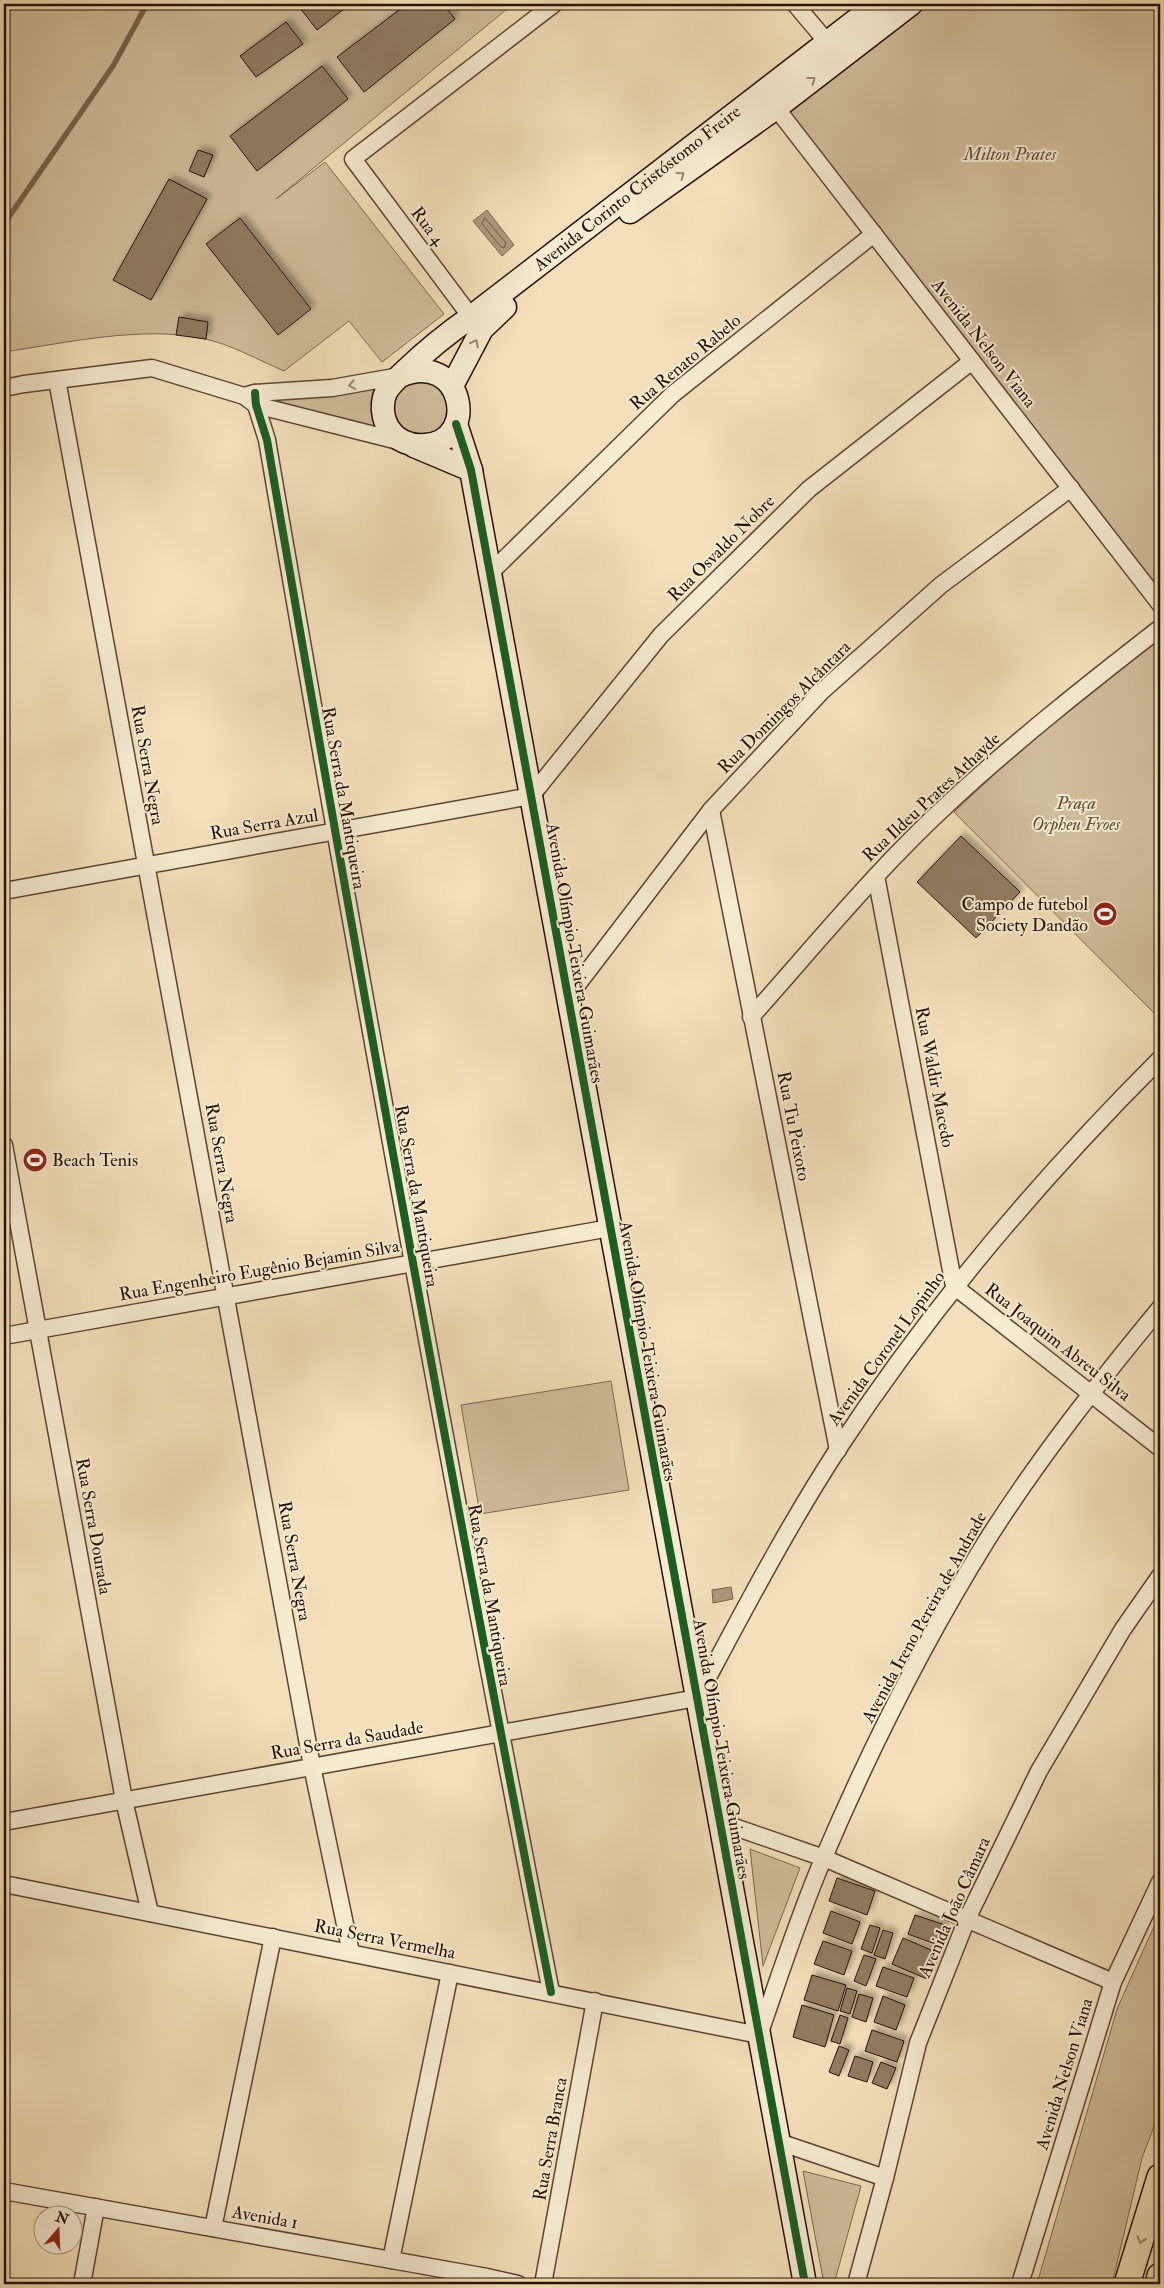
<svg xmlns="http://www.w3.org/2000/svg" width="1164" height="2288" viewBox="0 0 1164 2288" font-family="'IM FELL Double Pica',serif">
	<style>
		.green { fill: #d0bd9b; stroke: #7c664f }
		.water { fill: #ae997c; stroke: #78624c }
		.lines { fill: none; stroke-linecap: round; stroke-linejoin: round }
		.shore { stroke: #6a5440; stroke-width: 1 }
		.stream { stroke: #78624c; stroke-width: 5.5 }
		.building { fill: #917c62; stroke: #271003; filter: url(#shadow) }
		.street-casing { stroke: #5a4431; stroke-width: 19 }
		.secondary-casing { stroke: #271003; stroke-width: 25 }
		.primary-casing { stroke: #271003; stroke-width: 28 }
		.street { stroke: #f7ebd2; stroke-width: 16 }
		.secondary { stroke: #f7ebd2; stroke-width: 22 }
		.primary { stroke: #f3e0ba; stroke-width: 25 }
		.cycleway-casing { stroke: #f7ebd2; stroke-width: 11 }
		.cycleway { stroke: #1b5e20; stroke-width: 8 }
		.oneway { stroke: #998875 }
		.oneway2 { stroke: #978268 }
		.labels { text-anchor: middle; stroke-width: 4; stroke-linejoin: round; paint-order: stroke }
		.park-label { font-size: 18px; font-style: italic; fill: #624d38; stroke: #f7ebd2 }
		.street-label { font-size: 18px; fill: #271003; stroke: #f7ebd2 }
		.poi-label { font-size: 18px; fill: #271003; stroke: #f7ebd2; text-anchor: end }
	</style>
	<defs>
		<filter id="shadow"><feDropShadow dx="4.5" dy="-4.5" stdDeviation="2.5" flood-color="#0004"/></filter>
	</defs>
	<rect width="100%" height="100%" fill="#f3e0ba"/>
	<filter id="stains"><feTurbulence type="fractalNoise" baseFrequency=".004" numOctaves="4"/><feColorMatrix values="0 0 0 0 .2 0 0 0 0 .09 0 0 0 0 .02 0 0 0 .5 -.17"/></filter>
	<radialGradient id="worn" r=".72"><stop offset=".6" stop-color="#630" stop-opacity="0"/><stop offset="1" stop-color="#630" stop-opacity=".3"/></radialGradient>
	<g class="green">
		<path d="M4,4H513L276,199L325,162L444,314L382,362L349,321L284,371C261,361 227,343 205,339C143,325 66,343 4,352Z"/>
		<polygon points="914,4 1160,4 1160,589 780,106"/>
		<polygon points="412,375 451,390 448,430 406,439 386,401"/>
		<polygon points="386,383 389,434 295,408 270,398"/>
		<polygon points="1160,634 1160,1019 954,812 1063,710"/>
		<polygon points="611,1381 629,1490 480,1514 461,1405"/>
		<polygon points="750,1849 800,1868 763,1966"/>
		<polygon points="1160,1913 1160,2111 1142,2158 1112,2284 1037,2284 1117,2009"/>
		<polygon points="803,2171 861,2186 834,2284 824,2284"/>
	</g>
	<g class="water">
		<polygon points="487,210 514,245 502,256 473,221"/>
		<polygon points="731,1587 733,1599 713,1603 712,1590"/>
	</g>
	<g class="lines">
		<polygon class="shore" points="485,218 506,243 504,248 501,247 482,224"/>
		<polyline class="stream" points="4,224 113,66 147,4"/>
	</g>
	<g class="building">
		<polygon points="297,4 350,4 317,30"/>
		<polygon points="407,4 443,4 455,19 364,92 337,57"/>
		<polygon points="286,22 303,44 256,77 240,56"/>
		<polygon points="322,66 348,99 257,171 230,136"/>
		<polygon points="198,150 213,155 204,177 189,171"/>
		<polygon points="169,179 207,199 151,300 113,280"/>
		<polygon points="240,218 311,309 278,335 206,244"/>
		<polygon points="179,317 208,322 206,339 176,335"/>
		<polygon points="961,836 1020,892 976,938 917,882"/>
		<polygon points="837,1878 875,1891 867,1915 829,1901"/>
		<polygon points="831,1911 860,1922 852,1944 823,1933"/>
		<polygon points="915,1915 945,1925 938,1945 908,1934"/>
		<polygon points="870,1925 880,1928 872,1953 861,1949"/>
		<polygon points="883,1930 893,1933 885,1959 874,1955"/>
		<polygon points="903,1938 938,1953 927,1979 892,1964"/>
		<polygon points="823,1941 852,1951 844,1975 814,1964"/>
		<polygon points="864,1955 876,1959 866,1986 854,1981"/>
		<polygon points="883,1967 914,1978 907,1997 876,1986"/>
		<polygon points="812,1975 846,1985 838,2011 804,2000"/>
		<polygon points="847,1988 857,1991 850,2014 840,2011"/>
		<polygon points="859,1994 873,1998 866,2022 852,2017"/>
		<polygon points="883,1996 905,2005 896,2030 874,2022"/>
		<polygon points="802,2005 834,2015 825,2047 793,2037"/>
		<polygon points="840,2015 848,2018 840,2044 831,2041"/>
		<polygon points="872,2030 904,2041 897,2062 865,2051"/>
		<polygon points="839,2046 849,2050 839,2076 829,2072"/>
		<polygon points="855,2056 873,2062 867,2082 848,2076"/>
		<polygon points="881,2062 896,2068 887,2089 872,2083"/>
	</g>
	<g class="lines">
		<defs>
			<g id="street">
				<polyline points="795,4 827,42"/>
				<polyline points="770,100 1160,604"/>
				<polyline points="471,317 353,159 554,4"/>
				<polyline points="57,380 312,1766 351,1953"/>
				<polyline points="4,388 24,384 152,368 244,396 256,405 402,442"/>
				<path d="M255,393L256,405L267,440C356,958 450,1476 551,1992"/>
				<polyline points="244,396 255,393 332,388 400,376"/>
				<polyline points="490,573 673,394 874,234"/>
				<polyline points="711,810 838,1450"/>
				<polyline points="876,876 954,1286 1160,1448"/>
				<polyline points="4,891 531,796 661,635 809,489 972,361"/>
				<polyline points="568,997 711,810 821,692 941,585 1071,488"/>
				<path d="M751,1017C816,944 878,868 950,802C1017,740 1088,684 1160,628"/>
				<polyline points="4,1145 124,1800 150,1913"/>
				<polyline points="4,1336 610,1228"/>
				<path d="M4,1822L697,1698C742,1614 786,1529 838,1449C931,1307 1040,1179 1160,1059"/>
				<polyline points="720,1822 824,1858 1113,1982"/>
				<path d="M4,1884L759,2035C780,1975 799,1915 824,1857C870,1749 925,1640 987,1540C1039,1458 1099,1382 1160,1308"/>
				<polyline points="779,2142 885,2178"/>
				<polyline points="4,2191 487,2277 518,2284"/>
				<polyline points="213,2228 273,1937"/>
				<polyline points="391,2260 450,1973"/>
				<polyline points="82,2284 96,2207"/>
				<polyline points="543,2284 595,2001"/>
				<polyline points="856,2284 885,2178 918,2043 967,1919 1039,1771 1123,1629 1160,1576"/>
				<polyline points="1020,2284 1113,1982 1160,1882"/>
			</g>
			<g id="secondary">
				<polyline points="630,212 776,108 911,4"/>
				<path d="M400,376C464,349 480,442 425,445C411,446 397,441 389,429C382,418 381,403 386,392C391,383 399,377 406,370C427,350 448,333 471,317L877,4"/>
				<polyline points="452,386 482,329 505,307"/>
				<polyline points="456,424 471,470 805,2284"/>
				<polyline points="414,446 471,470"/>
			</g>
			<g id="primary">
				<polyline points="1127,2284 1160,2177"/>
				<polyline points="1158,2284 1160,2276"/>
			</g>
		</defs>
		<use href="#street" class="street-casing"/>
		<use href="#secondary" class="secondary-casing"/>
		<use href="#primary" class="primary-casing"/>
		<use href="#street" class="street"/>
		<use href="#secondary" class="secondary"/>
		<use href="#primary" class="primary"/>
		<defs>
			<g id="cycleway">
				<path d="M255,393L256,405L267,440C356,958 450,1476 551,1992"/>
				<polyline points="456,424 471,470 805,2284"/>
			</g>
		</defs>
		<use href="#cycleway" class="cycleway-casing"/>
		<use href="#cycleway" class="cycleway"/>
	</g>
	<defs><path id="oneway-chevron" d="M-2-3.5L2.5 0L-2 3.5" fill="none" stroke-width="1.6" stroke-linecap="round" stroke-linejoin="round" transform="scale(1.25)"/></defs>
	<g class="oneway">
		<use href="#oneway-chevron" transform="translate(812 80) rotate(-37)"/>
		<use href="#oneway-chevron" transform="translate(681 175) rotate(-36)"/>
		<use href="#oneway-chevron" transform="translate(475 343) rotate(-63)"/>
		<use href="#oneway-chevron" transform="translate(352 385) rotate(170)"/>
	</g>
	<use class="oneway2" href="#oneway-chevron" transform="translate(1141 2240) rotate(107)"/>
	<defs>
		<symbol id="stadium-disc" viewBox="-11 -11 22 22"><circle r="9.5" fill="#8f2418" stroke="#f7ebd2"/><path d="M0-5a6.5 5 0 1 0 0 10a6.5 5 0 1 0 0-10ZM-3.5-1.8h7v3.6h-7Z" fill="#fff"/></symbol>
	</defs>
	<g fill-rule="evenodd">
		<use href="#stadium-disc" x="1091" y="900" width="28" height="28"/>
		<use href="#stadium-disc" x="21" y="1146" width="28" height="28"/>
	</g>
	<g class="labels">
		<g class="park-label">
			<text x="1010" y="160">Milton Prates</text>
			<text x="1076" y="809">Praça<tspan x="1076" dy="21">Orpheu Froes</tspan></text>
		</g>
		<g class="street-label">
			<text transform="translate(637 188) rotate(-38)" y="6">Avenida Corinto Cristóstomo Freire</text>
			<text transform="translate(428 226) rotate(53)" y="6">Rua 4</text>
			<text transform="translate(984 343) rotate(52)" y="6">Avenida Nelson Viana</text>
			<text transform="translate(685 362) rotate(-40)" y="6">Rua Renato Rabelo</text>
			<text transform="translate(721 548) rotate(-45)" y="6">Rua Osvaldo Nobre</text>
			<text transform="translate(784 707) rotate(-45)" y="6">Rua Domingos Alcântara</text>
			<text transform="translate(148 765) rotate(80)" y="6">Rua Serra Negra</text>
			<text transform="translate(931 797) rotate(-43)" y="6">Rua Ildeu Prates Athayde</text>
			<text transform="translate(344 798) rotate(80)" y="6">Rua Serra da Mantiqueira</text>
			<text transform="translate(264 824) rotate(-10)" y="6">Rua Serra Azul</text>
			<text transform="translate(575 953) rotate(80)" y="6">Avenida Olímpio Teixiera Guimarães</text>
			<text transform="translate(935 1077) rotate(79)" y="6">Rua Waldir Macedo</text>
			<text transform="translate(794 1126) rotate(79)" y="6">Rua Tu Peixoto</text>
			<text transform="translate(222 1163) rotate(80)" y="6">Rua Serra Negra</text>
			<text transform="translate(417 1196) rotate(80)" y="6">Rua Serra da Mantiqueira</text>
			<text transform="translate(259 1270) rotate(-10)" y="6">Rua Engenheiro Eugênio Bejamin Silva</text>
			<text transform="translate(1058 1342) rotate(38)" y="6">Rua Joaquim Abreu Silva</text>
			<text transform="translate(886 1348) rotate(-54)" y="6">Avenida Coronel Lopinho</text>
			<text transform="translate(648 1351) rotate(80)" y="6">Avenida Olímpio Teixiera Guimarães</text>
			<text transform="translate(94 1526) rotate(80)" y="6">Rua Serra Dourada</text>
			<text transform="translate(295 1561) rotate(80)" y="6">Rua Serra Negra</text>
			<text transform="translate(490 1595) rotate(80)" y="6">Rua Serra da Mantiqueira</text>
			<text transform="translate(924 1617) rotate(-61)" y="6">Avenida Ireno Pereira de Andrade</text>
			<text transform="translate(347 1740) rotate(-10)" y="6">Rua Serra da Saudade</text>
			<text transform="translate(722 1749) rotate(80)" y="6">Avenida Olímpio Teixiera Guimarães</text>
			<text transform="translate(954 1907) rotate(-66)" y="6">Avenida João Câmara</text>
			<text transform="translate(385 1939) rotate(11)" y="6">Rua Serra Vermelha</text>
			<text transform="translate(1064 2074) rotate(-73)" y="6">Avenida Nelson Viana</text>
			<text transform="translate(550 2139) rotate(-80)" y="6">Rua Serra Branca</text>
			<text transform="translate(265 2217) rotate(10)" y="6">Avenida 1</text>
		</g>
		<g class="poi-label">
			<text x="1088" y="910">Campo de futebol<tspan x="1088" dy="21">Society Dandão</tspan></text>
			<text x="52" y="1166" text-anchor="start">Beach Tenis</text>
		</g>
	</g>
	<rect width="1164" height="2288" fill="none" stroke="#f3e0ba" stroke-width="20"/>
	<rect x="5" y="5" width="1154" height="2278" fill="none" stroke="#271003" stroke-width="2.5"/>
	<rect x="10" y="10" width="1144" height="2268" fill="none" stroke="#271003"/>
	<g transform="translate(58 2230) rotate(19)"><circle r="24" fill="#f7ebd2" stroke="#a4937f"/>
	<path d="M0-4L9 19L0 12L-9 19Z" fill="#8f2418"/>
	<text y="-8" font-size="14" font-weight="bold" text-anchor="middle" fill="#271003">N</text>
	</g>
	<rect width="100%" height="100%" filter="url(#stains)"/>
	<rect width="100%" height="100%" fill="url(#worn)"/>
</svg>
